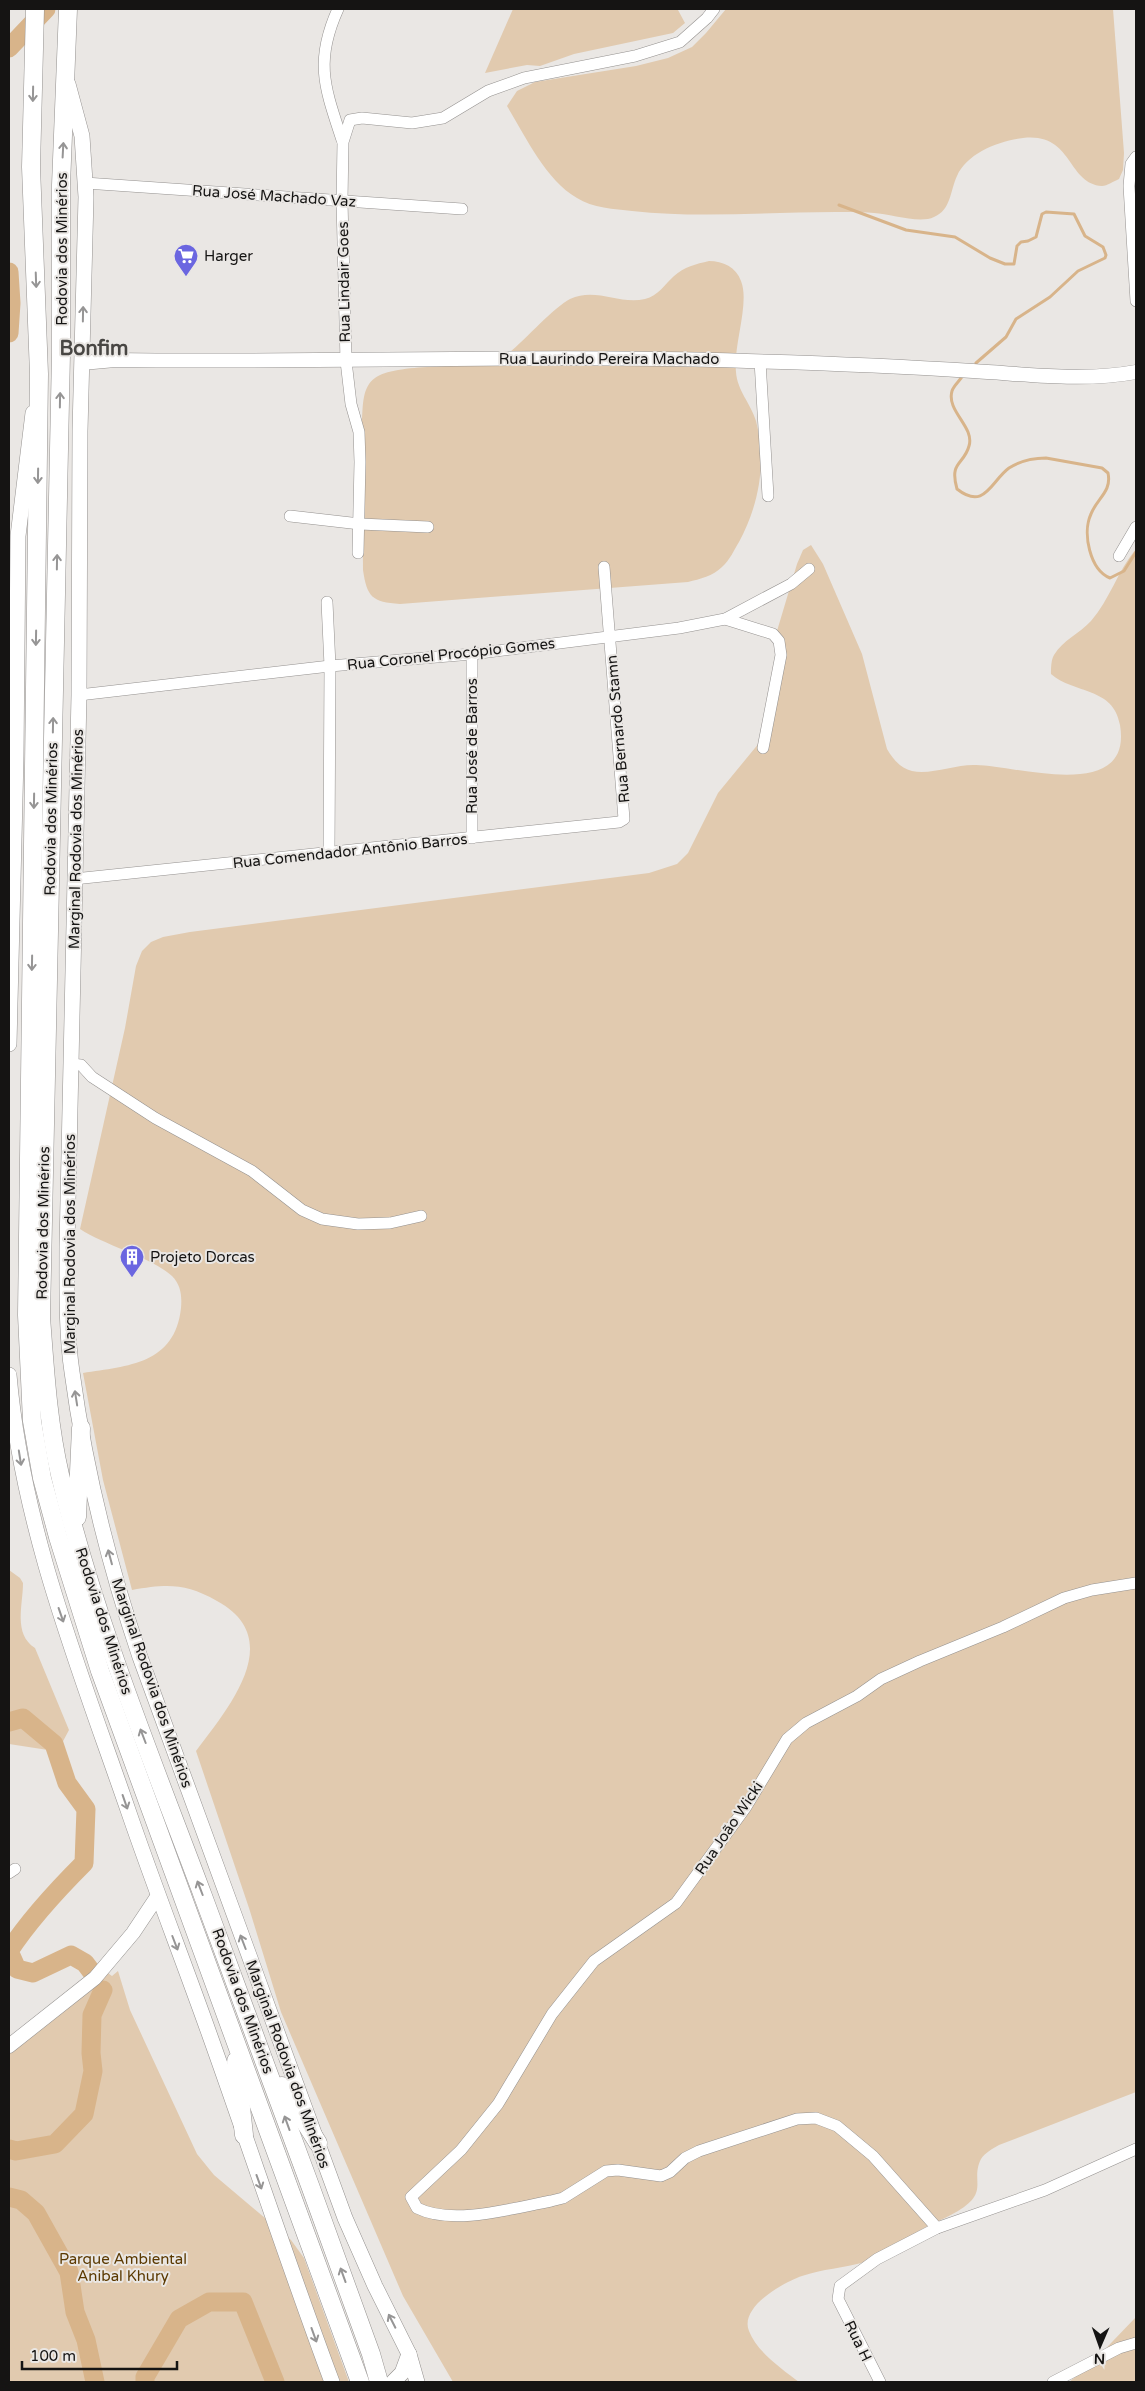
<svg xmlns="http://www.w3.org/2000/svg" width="1145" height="2391" viewBox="0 0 1145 2391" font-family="'Varela Round',sans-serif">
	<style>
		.green { fill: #e1caaf }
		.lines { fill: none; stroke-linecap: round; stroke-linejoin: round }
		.stream { stroke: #d8b48a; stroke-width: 3 }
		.river { stroke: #d8b48a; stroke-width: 19 }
		.minor-casing { stroke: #94918f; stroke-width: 12 }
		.tertiary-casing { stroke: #94918f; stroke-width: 15 }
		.secondary-casing { stroke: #94918f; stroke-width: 16 }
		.primary-casing { stroke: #94918f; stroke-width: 19 }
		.minor { stroke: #fff; stroke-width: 11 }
		.tertiary { stroke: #fff; stroke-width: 14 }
		.secondary { stroke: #fff; stroke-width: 15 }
		.primary { stroke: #fff; stroke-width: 18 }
		.oneway { stroke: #969595 }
		.labels { text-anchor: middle; stroke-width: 4; stroke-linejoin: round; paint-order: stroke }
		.street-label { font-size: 15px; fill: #151413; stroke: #eae7e4 }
		.poi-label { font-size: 15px; fill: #151413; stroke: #eae7e4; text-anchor: start }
		.park-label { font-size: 15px; fill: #5b3901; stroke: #eae7e4 }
		.district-label { font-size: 20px; font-weight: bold; fill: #484643; stroke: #eae7e4 }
	</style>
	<rect width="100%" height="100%" fill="#eae7e4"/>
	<g class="green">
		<polygon points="513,9 674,9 678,10 685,23 673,33 574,54 540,66 527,65 485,73"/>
		<path d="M726,9H1113L1124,153L1123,170L1119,179C1114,181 1107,186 1102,186C1067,184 1073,132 1023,138C999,141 967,153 957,176C950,191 951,210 934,217C920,224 890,214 874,213C866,212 857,212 848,212C776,211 704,219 632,211C615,209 592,208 577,198C545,179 526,137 507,106L517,91L535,82L636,66L668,58L692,47L706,33Z"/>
		<path d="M709,261C723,261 736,267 741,281C750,303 733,346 736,372C737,390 751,404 756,421C767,462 759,505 739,542C734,550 730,560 722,567C713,576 700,579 688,582L400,604C372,602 367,597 363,570L362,420C363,406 362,387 375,378C395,363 467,368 495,362C509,359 550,309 570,299C596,287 619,305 645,299C658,296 665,284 674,276C684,267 696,264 709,261Z"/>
		<path d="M811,545L823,564L862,654L887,749C893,759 900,768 912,771C932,775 956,764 976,765C1018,766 1133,803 1120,725C1114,687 1074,694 1051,674C1051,668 1051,660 1054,655C1063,640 1079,634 1091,621C1110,599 1117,572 1136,549V2092L999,2145C992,2149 985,2153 981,2159C970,2181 990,2192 958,2211C945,2219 930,2224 917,2232C900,2242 885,2255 865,2262C844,2268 822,2269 802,2276C784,2282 739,2307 749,2331C757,2352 782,2369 799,2382H453L403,2296L281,2012L249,1908L196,1751C229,1707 287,1639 217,1601C185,1583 167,1584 132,1590L103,1480L83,1373C128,1366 175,1364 181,1308C182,1296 181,1285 172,1276C151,1257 106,1246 80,1229L125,1028L136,966L142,951L151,942L163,937L190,932L649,873L677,864L688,853L718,793L764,737L772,722L777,631L797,564L803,550Z"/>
		<path d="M9,1570L20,1578L23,1583C23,1605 13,1634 35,1648L69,1730L61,1745L48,1750L9,1744Z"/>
		<path d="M102,1969L112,1976L118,1971L130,2010L197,2154L214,2175L291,2240L304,2258L349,2382H9V2049C17,2043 25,2036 33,2029C54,2009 73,1978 102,1969Z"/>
		<polygon points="1136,2317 1136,2382 1069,2382 1089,2366"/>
	</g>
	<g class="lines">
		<g class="stream">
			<polyline points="839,205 906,230 955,237 990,258 1005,264 1014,264 1017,246 1021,242 1028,241 1036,237 1042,214 1046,212 1074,214 1085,236 1103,247 1106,255 1105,258 1078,271 1050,297 1016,319 1006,337 976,363"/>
			<path d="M963,375C960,381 954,385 952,391C946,411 975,427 969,446C964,465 949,461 957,489C985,511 991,481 1009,468C1020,461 1034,458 1046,458L1102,468L1108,473C1112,492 1097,498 1091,514C1082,533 1090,570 1110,578L1124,571L1136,552"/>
		</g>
		<g class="river">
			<polyline points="9,48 46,9"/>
			<polyline points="9,272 11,303 9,333"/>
			<path d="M9,1722L23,1718L54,1744L67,1783L86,1809L84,1863C57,1890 30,1919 9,1951L17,1969L33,1973L71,1955L85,1963L91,1971"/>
			<polyline points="9,2149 16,2151 55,2144 84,2114 93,2071 91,2053 92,2015 103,1990"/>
			<polyline points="9,2197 21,2200 36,2213 69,2272 75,2312 86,2340 95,2382"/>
			<polyline points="145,2382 145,2377 179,2319 209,2302 243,2302 275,2382"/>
		</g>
		<defs>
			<g id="minor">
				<path d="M338,9C314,62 325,88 342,140"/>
				<polyline points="1136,157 1131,164 1129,186 1136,301"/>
				<polyline points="85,183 462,209"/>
				<polyline points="760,361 768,496"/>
				<polyline points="290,516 360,524 428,527"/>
				<polyline points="358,553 360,462 359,432 351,404 346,361 342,201 343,142 350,120 362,118 412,123 443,118 488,91 524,78 635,56 680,42 707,18 714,9"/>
				<polyline points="1119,556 1136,527"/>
				<polyline points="327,602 330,666 329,854"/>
				<polyline points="725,619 773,634 779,641 781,655 763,748"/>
				<polyline points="472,654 472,838"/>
				<polyline points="79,695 330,666 472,654 679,628 725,619 791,584 809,569"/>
				<polyline points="74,879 619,822 624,819 604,567"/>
				<polyline points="70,1064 81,1065 92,1077 155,1118 252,1171 302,1210 322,1219 358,1224 390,1223 421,1216"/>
				<polyline points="9,1873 15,1869"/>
				<path d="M937,2228L873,2156L837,2126L816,2118L797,2119L699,2151L685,2158L670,2172L661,2176L618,2170L606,2171L563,2198L551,2201C513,2208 453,2226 417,2208L411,2197L461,2150L498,2104L552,2014L594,1961L676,1903L746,1807L787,1739L806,1723L857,1696L881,1679L920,1661L1003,1627L1064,1598L1092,1590L1136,1583"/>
				<polyline points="880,2382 838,2299 840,2286 877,2259 937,2228 1045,2190 1136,2149"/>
				<polyline points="1053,2382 1119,2348 1136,2343"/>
			</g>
			<g id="tertiary">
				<path d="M82,363L115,360C326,363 536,354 747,361C822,363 897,366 973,371C1027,374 1082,382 1136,372"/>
				<polyline points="9,2046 95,1978 133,1933 157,1897"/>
			</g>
			<g id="secondary">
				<path d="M68,84L82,136L86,197L80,431L79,695L67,1247C67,1289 66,1331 72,1372C85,1469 109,1565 140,1657L345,2218L375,2286L409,2354L417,2382"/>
				<polyline points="9,1044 16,757 18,536 33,413"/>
				<path d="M9,1375C22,1527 79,1668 128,1810C154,1886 183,1960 210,2036C251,2151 289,2267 332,2382"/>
				<polyline points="393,2382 402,2373 409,2354"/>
			</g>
			<g id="primary">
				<polyline points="35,9 31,167 39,374 27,1315 32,1421 42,1478 58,1537 100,1671 360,2382"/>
				<path d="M68,9L61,185V353L41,1317C45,1370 48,1423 60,1475C94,1619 151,1757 203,1896C260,2048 316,2201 371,2354L379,2382"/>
				<polyline points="77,1517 81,1428"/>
				<polyline points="236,2061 244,2135"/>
				<polyline points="282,2086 318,2143"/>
			</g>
		</defs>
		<use href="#minor" class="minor-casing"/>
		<use href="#tertiary" class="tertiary-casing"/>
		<use href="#secondary" class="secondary-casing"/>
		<use href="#primary" class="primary-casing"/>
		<use href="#minor" class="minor"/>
		<use href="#tertiary" class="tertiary"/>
		<use href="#secondary" class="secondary"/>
		<use href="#primary" class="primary"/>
	</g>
	<defs><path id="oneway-shaft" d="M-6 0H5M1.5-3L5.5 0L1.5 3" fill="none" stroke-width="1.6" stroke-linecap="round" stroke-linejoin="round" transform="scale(1.25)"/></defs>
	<g class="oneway">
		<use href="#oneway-shaft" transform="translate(33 94) rotate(91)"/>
		<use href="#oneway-shaft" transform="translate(63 150) rotate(-87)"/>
		<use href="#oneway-shaft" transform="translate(36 280) rotate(88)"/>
		<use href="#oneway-shaft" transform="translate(83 314) rotate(-89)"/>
		<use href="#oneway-shaft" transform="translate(60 400) rotate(-89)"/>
		<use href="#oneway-shaft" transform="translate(38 476) rotate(91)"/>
		<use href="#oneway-shaft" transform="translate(57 562) rotate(-89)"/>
		<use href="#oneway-shaft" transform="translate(36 638) rotate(91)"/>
		<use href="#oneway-shaft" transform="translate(53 725) rotate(-89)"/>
		<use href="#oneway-shaft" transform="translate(34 801) rotate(91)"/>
		<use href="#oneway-shaft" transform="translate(32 963) rotate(91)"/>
		<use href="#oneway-shaft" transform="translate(76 1398) rotate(-99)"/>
		<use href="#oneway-shaft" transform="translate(20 1458) rotate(81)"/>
		<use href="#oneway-shaft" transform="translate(110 1557) rotate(-105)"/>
		<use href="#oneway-shaft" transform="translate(61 1615) rotate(71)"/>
		<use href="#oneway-shaft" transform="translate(143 1736) rotate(-111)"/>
		<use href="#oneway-shaft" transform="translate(125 1802) rotate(71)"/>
		<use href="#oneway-shaft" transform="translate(200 1888) rotate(-111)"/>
		<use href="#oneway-shaft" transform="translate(243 1942) rotate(-111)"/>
		<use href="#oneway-shaft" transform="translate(175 1943) rotate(69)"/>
		<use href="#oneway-shaft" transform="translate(287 2123) rotate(-110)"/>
		<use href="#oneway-shaft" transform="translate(259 2182) rotate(70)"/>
		<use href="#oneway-shaft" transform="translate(343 2275) rotate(-110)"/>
		<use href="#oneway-shaft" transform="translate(392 2321) rotate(-117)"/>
		<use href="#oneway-shaft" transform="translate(314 2335) rotate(70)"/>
	</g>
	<defs>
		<symbol id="supermarket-pin" viewBox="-11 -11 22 30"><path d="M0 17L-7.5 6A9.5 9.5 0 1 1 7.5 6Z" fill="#6b66e0" stroke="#eae7e4"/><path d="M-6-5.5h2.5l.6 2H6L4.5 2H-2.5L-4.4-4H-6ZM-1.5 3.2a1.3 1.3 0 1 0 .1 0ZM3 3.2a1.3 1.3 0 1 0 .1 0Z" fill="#fff"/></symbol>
		<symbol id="building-pin" viewBox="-11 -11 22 30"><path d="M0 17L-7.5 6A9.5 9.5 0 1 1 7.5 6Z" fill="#6b66e0" stroke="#eae7e4"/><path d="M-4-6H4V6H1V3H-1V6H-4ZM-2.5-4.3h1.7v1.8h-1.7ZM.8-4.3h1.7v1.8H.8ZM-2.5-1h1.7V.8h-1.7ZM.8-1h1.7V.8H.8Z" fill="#fff"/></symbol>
	</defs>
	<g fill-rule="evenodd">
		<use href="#supermarket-pin" x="172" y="242" width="28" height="38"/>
		<use href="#building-pin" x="118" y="1243" width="28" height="38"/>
	</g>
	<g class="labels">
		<g class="street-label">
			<text transform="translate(274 196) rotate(4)" y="5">Rua José Machado Vaz</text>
			<text transform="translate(62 249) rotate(-90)" y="5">Rodovia dos Minérios</text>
			<text transform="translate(344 282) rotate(-91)" y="5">Rua Lindair Goes</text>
			<text x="609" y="364">Rua Laurindo Pereira Machado</text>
			<text transform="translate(451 654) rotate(-6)" y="5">Rua Coronel Procópio Gomes</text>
			<text transform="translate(618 729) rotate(-95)" y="5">Rua Bernardo Stamn</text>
			<text transform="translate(472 746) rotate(-90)" y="5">Rua José de Barros</text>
			<text transform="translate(51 819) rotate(-89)" y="5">Rodovia dos Minérios</text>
			<text transform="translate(76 839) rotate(-89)" y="5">Marginal Rodovia dos Minérios</text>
			<text transform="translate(350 851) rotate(-6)" y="5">Rua Comendador Antônio Barros</text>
			<text transform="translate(43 1223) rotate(-89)" y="5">Rodovia dos Minérios</text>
			<text transform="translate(70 1244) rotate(-90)" y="5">Marginal Rodovia dos Minérios</text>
			<text transform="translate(104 1621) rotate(72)" y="5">Rodovia dos Minérios</text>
			<text transform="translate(152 1683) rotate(71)" y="5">Marginal Rodovia dos Minérios</text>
			<text transform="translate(729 1828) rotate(-56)" y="5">Rua João Wicki</text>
			<text transform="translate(243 2001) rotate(70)" y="5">Rodovia dos Minérios</text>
			<text transform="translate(288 2064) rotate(70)" y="5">Marginal Rodovia dos Minérios</text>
			<text transform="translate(858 2341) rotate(64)" y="5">Rua H</text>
		</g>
		<g class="poi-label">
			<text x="204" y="261">Harger</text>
			<text x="150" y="1262">Projeto Dorcas</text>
		</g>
		<g class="park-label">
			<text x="123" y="2264">Parque Ambiental<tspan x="123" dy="17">Anibal Khury</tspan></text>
		</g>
		<g class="district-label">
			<text x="94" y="355">Bonfim</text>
		</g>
	</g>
	<rect width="1145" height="2391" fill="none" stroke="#151413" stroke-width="20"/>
	<g transform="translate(1100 2346) rotate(182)" stroke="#eae7e4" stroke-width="4" paint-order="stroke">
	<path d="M0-4L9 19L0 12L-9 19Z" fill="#151413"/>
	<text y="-8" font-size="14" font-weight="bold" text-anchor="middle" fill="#151413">N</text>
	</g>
	<path d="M22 2361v8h155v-8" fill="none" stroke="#151413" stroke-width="2.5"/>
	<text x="30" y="2361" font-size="15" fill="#151413" stroke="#eae7e4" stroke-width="4" paint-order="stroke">100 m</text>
</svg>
